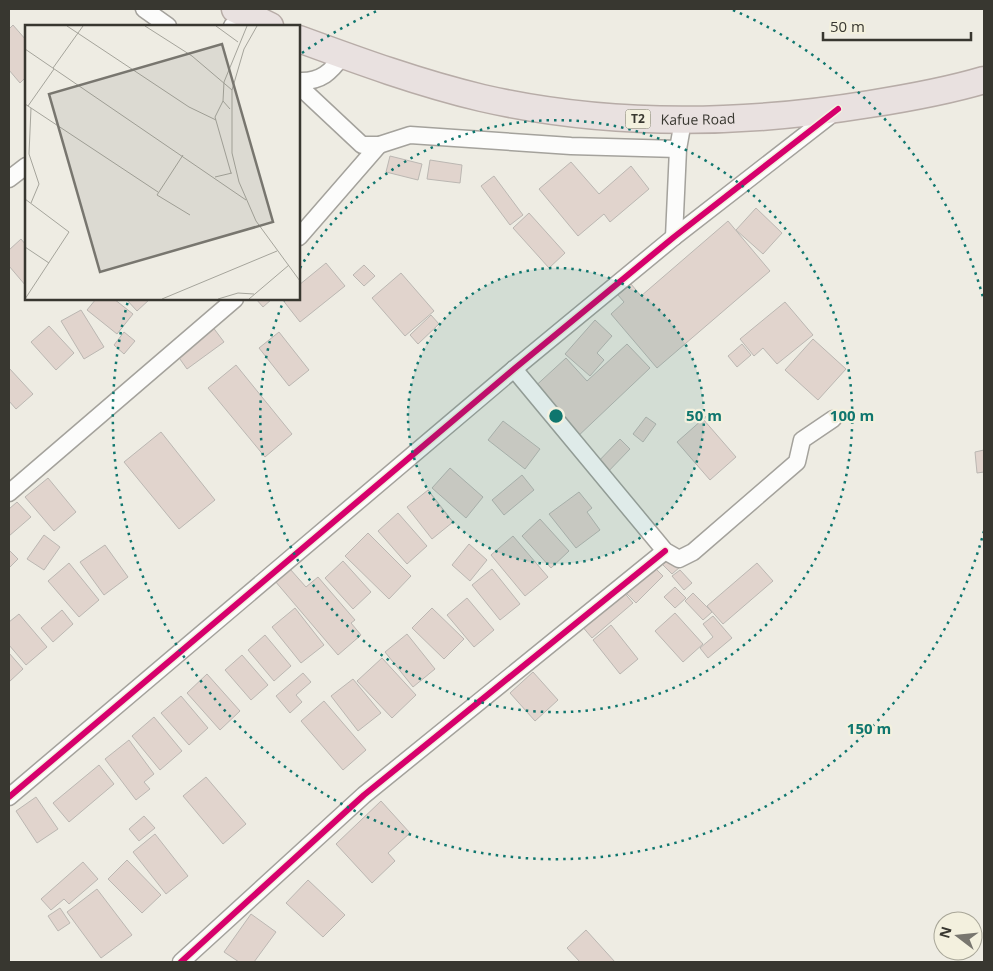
<svg xmlns="http://www.w3.org/2000/svg" width="993" height="971" viewBox="0 0 993 971" font-family="'Open Sans',sans-serif">
	<style>
		.building { fill: #e1d4cd; stroke: #bbb7b2 }
		.lines { fill: none; stroke-linecap: round; stroke-linejoin: round }
		.minor-casing { stroke: #a4a29c; stroke-width: 19 }
		.trunk-casing { stroke: #b7aca7; stroke-width: 29 }
		.minor { stroke: #fcfcfb; stroke-width: 16 }
		.trunk { stroke: #e9e1e0; stroke-width: 26 }
		.cycleway-casing { stroke: #f3f0de; stroke-width: 9 }
		.cycleway { stroke: #d6006c; stroke-width: 6 }
		.ring { fill: none; stroke: #0f766e; stroke-width: 2.5; stroke-dasharray: 2.5 5 }
		.labels { text-anchor: middle; stroke-width: 4.5; stroke-linejoin: round; paint-order: stroke }
		.shield { fill: #f3f0de; stroke: #706e64; stroke-width: 1 }
		.shield-label { font-size: 12px; font-weight: bold; fill: #383730 }
		.street-label { font-size: 14px; fill: #383730; stroke: #f3f0de }
		.inset-road { fill: none; stroke: #a5a49b; stroke-width: 1 }
		.view { fill: #78766f; fill-opacity: 0.15; stroke: #78766f; stroke-width: 2.5 }
		.inset-edge { fill: none; stroke: #383730; stroke-width: 2.5 }
		.centre { fill: #0f766e; stroke: #f3f0de; stroke-width: 2.5 }
		.ring-label { font-size: 15px; text-anchor: middle; font-weight: bold; fill: #0f766e; stroke: #f3f0de; stroke-width: 4.5; stroke-linejoin: round; paint-order: stroke }
	</style>
	<rect width="100%" height="100%" fill="#eeece3"/>
	<g class="building">
		<polygon points="13,25 26,40 26,77 20,83 9,70 9,29"/>
		<polygon points="390,156 422,164 418,180 386,172"/>
		<polygon points="430,160 462,165 460,183 427,179"/>
		<polygon points="571,162 599,194 631,166 649,189 610,222 604,214 578,236 539,189"/>
		<polygon points="494,176 523,215 510,225 481,186"/>
		<polygon points="756,208 782,233 763,254 736,230"/>
		<polygon points="529,213 565,253 549,268 513,228"/>
		<polygon points="728,221 770,271 657,368 611,314 624,302 618,295 631,284 641,296"/>
		<polygon points="21,239 26,245 26,286 9,266 9,250"/>
		<polygon points="326,263 345,286 300,322 282,299 299,299 299,285"/>
		<polygon points="364,265 375,276 364,286 353,275"/>
		<polygon points="401,273 434,311 405,336 372,298"/>
		<polygon points="96,299 114,299 133,314 117,334 87,310"/>
		<polygon points="126,299 150,299 137,311"/>
		<polygon points="256,299 272,299 263,307"/>
		<polygon points="785,302 813,335 777,364 763,348 754,356 740,339"/>
		<polygon points="81,310 104,347 84,359 61,321"/>
		<polygon points="431,315 439,324 418,344 410,335"/>
		<polygon points="595,320 612,336 597,353 604,360 590,376 565,354"/>
		<polygon points="49,326 74,353 56,370 31,342"/>
		<polygon points="212,326 224,342 187,369 175,352"/>
		<polygon points="124,332 135,341 124,354 114,345"/>
		<polygon points="279,332 309,370 289,386 259,348"/>
		<polygon points="813,339 846,369 818,400 785,370"/>
		<polygon points="627,344 650,368 575,439 530,391 566,358 587,381"/>
		<polygon points="742,344 751,355 737,367 728,356"/>
		<polygon points="236,365 292,434 265,457 208,388"/>
		<polygon points="9,368 33,394 16,409 9,401"/>
		<polygon points="646,417 656,424 643,442 633,434"/>
		<polygon points="703,419 736,457 710,480 677,442"/>
		<polygon points="503,421 540,449 525,469 488,440"/>
		<polygon points="161,432 215,500 179,529 124,462"/>
		<polygon points="620,439 630,449 603,477 593,467"/>
		<polygon points="984,450 984,472 977,473 975,452"/>
		<polygon points="450,468 483,497 466,518 432,488"/>
		<polygon points="522,475 534,490 504,515 492,500"/>
		<polygon points="48,478 76,512 54,531 25,497"/>
		<polygon points="428,490 453,522 432,539 407,507"/>
		<polygon points="579,492 592,508 587,512 600,530 576,548 549,514"/>
		<polygon points="17,502 31,517 9,536 9,509"/>
		<polygon points="398,513 427,546 407,564 378,531"/>
		<polygon points="540,519 569,551 551,568 522,536"/>
		<polygon points="368,533 411,576 389,599 345,556"/>
		<polygon points="44,535 60,547 44,570 27,559"/>
		<polygon points="513,536 548,577 525,596 491,555"/>
		<polygon points="469,544 487,560 470,581 452,565"/>
		<polygon points="105,545 128,577 104,595 80,562"/>
		<polygon points="9,550 18,559 9,568"/>
		<polygon points="670,557 680,567 672,574 662,564"/>
		<polygon points="343,561 371,592 353,609 325,578"/>
		<polygon points="69,563 99,600 79,617 48,581"/>
		<polygon points="757,563 773,581 723,624 707,606"/>
		<polygon points="652,565 663,576 636,603 625,592"/>
		<polygon points="290,569 306,587 318,577 355,620 351,623 361,635 338,655 275,581"/>
		<polygon points="492,569 520,604 500,620 472,585"/>
		<polygon points="680,570 692,583 684,590 672,576"/>
		<polygon points="675,587 686,598 675,608 664,597"/>
		<polygon points="622,590 633,603 592,638 581,625"/>
		<polygon points="693,593 712,612 703,620 685,601"/>
		<polygon points="467,598 494,630 474,647 447,615"/>
		<polygon points="295,608 324,645 301,663 272,627"/>
		<polygon points="432,608 464,639 444,659 412,628"/>
		<polygon points="62,610 73,624 53,642 41,628"/>
		<polygon points="675,613 703,644 683,662 655,631"/>
		<polygon points="19,614 47,647 26,665 9,645 9,622"/>
		<polygon points="713,616 732,638 708,658 700,648 713,637 703,624"/>
		<polygon points="611,625 638,659 620,674 593,640"/>
		<polygon points="407,634 435,669 413,687 385,652"/>
		<polygon points="265,635 291,666 274,681 248,650"/>
		<polygon points="9,653 23,669 9,682"/>
		<polygon points="242,655 268,685 251,700 225,670"/>
		<polygon points="382,658 416,695 392,718 357,681"/>
		<polygon points="533,672 558,700 535,721 510,693"/>
		<polygon points="303,673 311,682 296,695 302,702 290,713 276,696"/>
		<polygon points="207,674 240,711 220,730 187,693"/>
		<polygon points="353,679 381,713 358,731 331,696"/>
		<polygon points="181,696 208,728 189,745 161,713"/>
		<polygon points="324,701 366,750 343,770 301,721"/>
		<polygon points="154,717 182,751 160,770 132,736"/>
		<polygon points="129,740 154,774 144,782 150,789 136,800 105,759"/>
		<polygon points="99,765 114,784 69,822 53,803"/>
		<polygon points="206,777 246,824 223,844 183,796"/>
		<polygon points="36,797 58,829 37,843 16,811"/>
		<polygon points="381,801 410,833 388,853 395,861 372,883 336,844"/>
		<polygon points="144,816 155,828 139,841 129,829"/>
		<polygon points="155,834 188,876 166,894 133,852"/>
		<polygon points="127,860 161,895 142,913 108,879"/>
		<polygon points="83,862 98,879 69,904 64,899 51,910 41,899"/>
		<polygon points="308,880 345,915 323,937 286,903"/>
		<polygon points="97,889 132,935 101,958 67,912"/>
		<polygon points="60,908 70,923 58,931 48,916"/>
		<polygon points="251,914 276,932 254,962 239,962 224,952"/>
		<polygon points="586,930 615,962 580,962 567,948"/>
	</g>
	<g class="lines">
		<defs>
			<g id="minor">
				<polyline points="144,9 168,26"/>
				<polyline points="232,26 248,17"/>
				<path d="M299,81C321,82 331,72 343,55"/>
				<polyline points="299,86 362,145 379,145 410,135 571,146 678,149"/>
				<polyline points="9,179 26,166"/>
				<polyline points="299,237 379,145"/>
				<polyline points="674,237 678,149 683,121"/>
				<polyline points="514,369 665,551 679,559 693,552 797,462 802,440 833,419"/>
				<polyline points="9,493 235,299"/>
				<polyline points="9,797 514,369 674,237 836,111"/>
				<polyline points="181,962 364,795 665,551"/>
			</g>
			<g id="trunk">
				<polyline points="235,9 270,26"/>
				<path id="s1" d="M299,39C359,61 419,83 482,98C609,127 741,125 870,104C908,98 947,91 984,80"/>
			</g>
		</defs>
		<use href="#minor" class="minor-casing"/>
		<use href="#trunk" class="trunk-casing"/>
		<use href="#minor" class="minor"/>
		<use href="#trunk" class="trunk"/>
		<defs>
			<g id="cycleway">
				<polyline points="9,797 514,369 674,237 838,109"/>
				<polyline points="181,962 364,795 665,551"/>
			</g>
		</defs>
		<use href="#cycleway" class="cycleway-casing"/>
		<use href="#cycleway" class="cycleway"/>
	</g>
	<circle cx="556" cy="416" r="148" fill="#0f766e" fill-opacity=".12"/>
	<g class="ring">
		<circle cx="556" cy="416" r="148"/>
		<path d="M300 268A296 296 0 1 1 284 300"/>
		<path d="M984 531A443 443 0 1 1 128 301M302 53A443 443 0 0 1 379 10M733 10A443 443 0 0 1 984 301"/>
	</g>
	<g class="labels">
		<rect class="shield" x="625.5" y="109.5" width="25" height="19" rx="4"/>
		<g class="shield-label">
			<text x="638" y="123">T2</text>
		</g>
		<g class="street-label">
			<text dy="5" stroke="none"><textPath href="#s1" startOffset="410">Kafue Road</textPath></text>
		</g>
	</g>
	<g transform="translate(25 25)">
		<rect width="275" height="275" fill="#eeece3"/>
		<path class="inset-road" d="M42,1L164,82L191,95M120,1L167,31L207,65M191,1L213,17M232,1L219,24L207,65V128L214,157L231,196L275,256M0,24L221,175M28,43L58,1M198,76L190,92L206,148M0,79L133,167M3,81L29,44M6,83L4,129L14,159L6,178M205,84L198,76L199,57L222,1M158,130L132,170L165,190M190,152L207,148M0,174L44,207L0,274M0,222L24,238M137,274L252,226M193,274L213,268L229,269M224,274L264,240"/>
		<path class="view" d="M197,19L248,197L75,247L24,69Z"/>
		<rect width="275" height="275" class="inset-edge"/>
	</g>
	<circle cx="556" cy="416" r="8" class="centre"/>
	<g class="ring-label">
		<text x="704" y="421">50 m</text>
		<text x="852" y="421">100 m</text>
		<text x="869" y="734">150 m</text>
	</g>
	<rect width="993" height="971" fill="none" stroke="#383730" stroke-width="20"/>
	<g transform="translate(958 936) rotate(286)"><circle r="24" fill="#f3f0de" stroke="#a8a698"/>
	<path d="M0-4L9 19L0 12L-9 19Z" fill="#78766f"/>
	<text y="-8" font-size="14" font-weight="bold" text-anchor="middle" fill="#383730">N</text>
	</g>
	<path d="M823 32v8h148v-8" fill="none" stroke="#383730" stroke-width="2.5"/>
	<text x="830" y="32" font-size="15" fill="#383730" stroke="#f3f0de" stroke-width="4" paint-order="stroke">50 m</text>
</svg>
